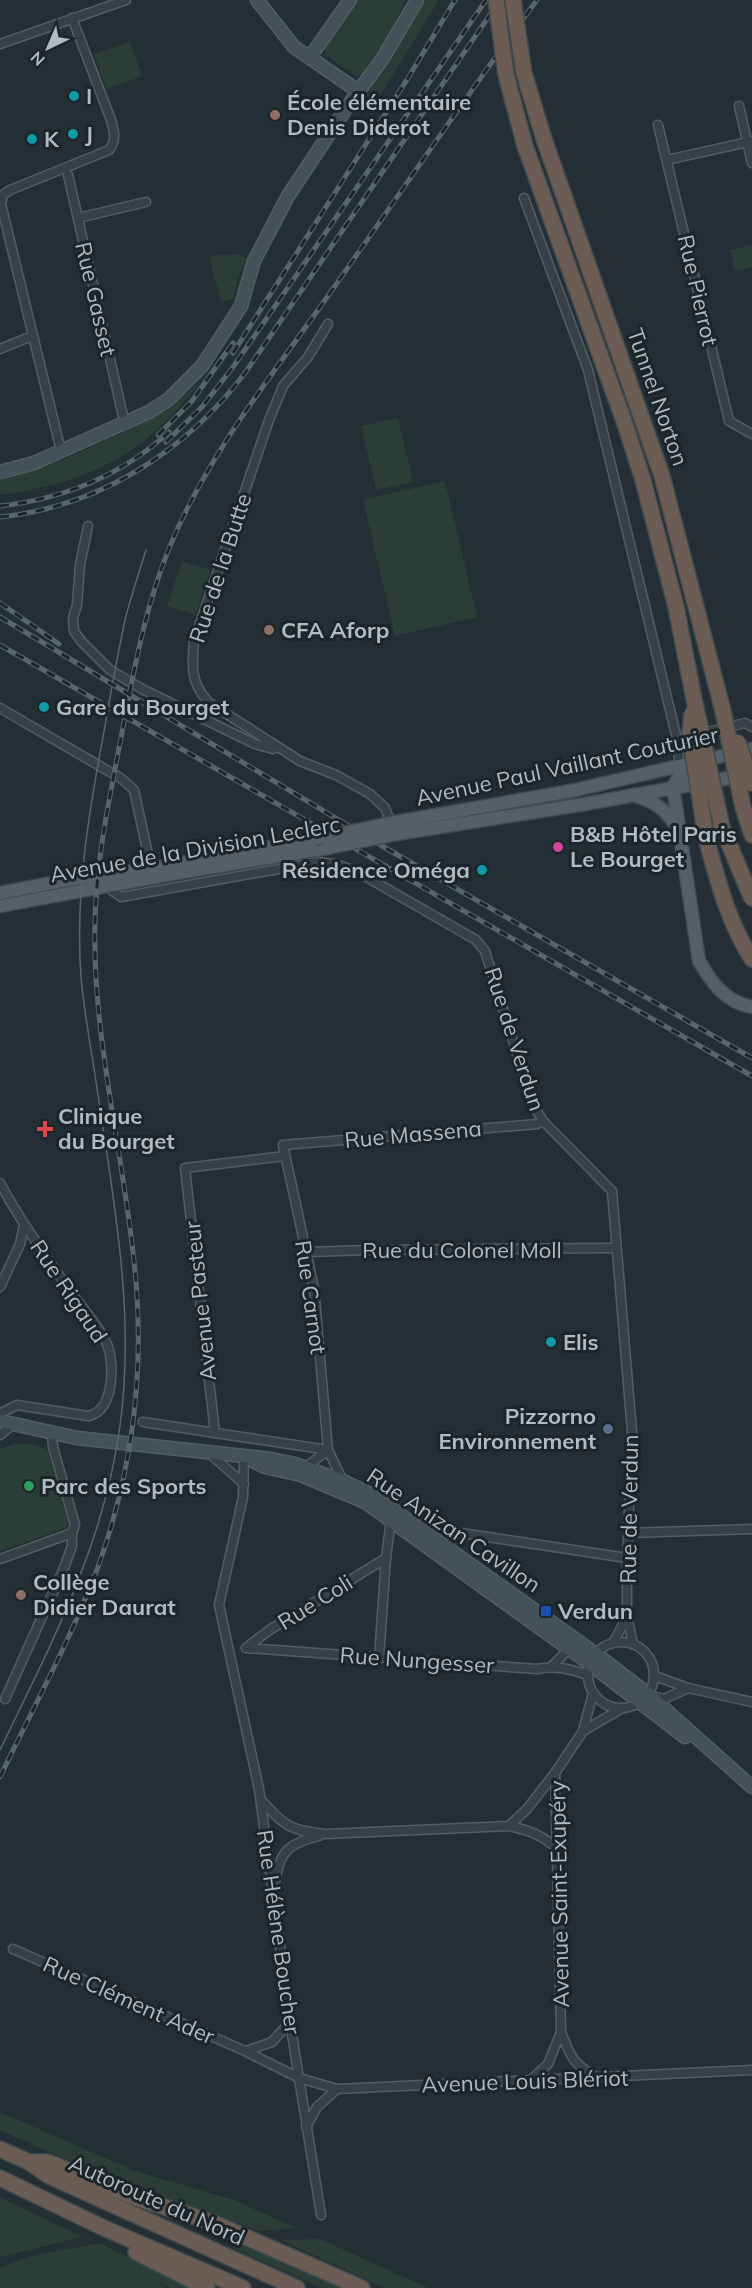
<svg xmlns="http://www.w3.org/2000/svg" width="752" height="2288" viewBox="0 0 752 2288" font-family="Mulish,sans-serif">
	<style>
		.green { fill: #2a3d37 }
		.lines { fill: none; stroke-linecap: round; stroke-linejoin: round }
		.street-casing { stroke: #535e63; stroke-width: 11 }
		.secondary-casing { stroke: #535e63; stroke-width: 15 }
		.primary-casing { stroke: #424c52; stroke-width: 15 }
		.highway-casing { stroke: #404b50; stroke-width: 18 }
		.street { stroke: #364046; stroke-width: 8 }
		.secondary { stroke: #445158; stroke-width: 12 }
		.primary { stroke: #546066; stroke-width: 12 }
		.highway { stroke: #6b5c54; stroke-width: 15 }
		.tram { stroke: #58666c; stroke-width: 1.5 }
		.rail-casing { stroke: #58666c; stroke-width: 5 }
		.rail { stroke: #1b252a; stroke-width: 3; stroke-dasharray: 9; stroke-linecap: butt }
		.primary-bridge-casing { stroke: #424c52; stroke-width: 15; stroke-linecap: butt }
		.highway-bridge-casing { stroke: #404b50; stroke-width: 18; stroke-linecap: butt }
		.primary-bridge { stroke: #546066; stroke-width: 12 }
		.highway-bridge { stroke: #6b5c54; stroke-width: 15 }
		.culture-dot { fill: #0f9aa8; stroke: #1b252a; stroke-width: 2 }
		.education-dot { fill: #8d6e63; stroke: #1b252a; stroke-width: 2 }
		.hotel-dot { fill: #d1479c; stroke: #1b252a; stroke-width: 2 }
		.health-dot { fill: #e0444e; stroke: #1b252a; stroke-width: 2 }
		.service-dot { fill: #5c6f8a; stroke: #1b252a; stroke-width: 2 }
		.leisure-dot { fill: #2e9e5b; stroke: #1b252a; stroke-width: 2 }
		.transit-dot { fill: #1a4fb4; stroke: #1b252a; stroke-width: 2 }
		.labels { text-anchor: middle; stroke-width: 6; stroke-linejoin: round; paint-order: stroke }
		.poi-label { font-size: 22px; font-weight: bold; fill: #b0bcc2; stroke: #1b252a; text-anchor: start }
		.street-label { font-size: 22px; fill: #b0bcc2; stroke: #1b252a }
	</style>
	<rect width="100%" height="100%" fill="#232f35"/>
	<g class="green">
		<polygon points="358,0 406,0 385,41 366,68 368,70 363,75 356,76 327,56 324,48"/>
		<polygon points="424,0 439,0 373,107 361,100 398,46"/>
		<polygon points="130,42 142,76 107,89 94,54"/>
		<polygon points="752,245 752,267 735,271 730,250"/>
		<polygon points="238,254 247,258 239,275 233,299 221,302 209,256"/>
		<path d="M200,382C144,456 90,482 0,495V478L60,461L122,433L166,410Z"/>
		<polygon points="398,418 413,482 376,490 361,426"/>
		<polygon points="445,481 477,617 395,636 363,500"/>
		<polygon points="182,561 210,570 195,615 167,606"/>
		<polygon points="13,1444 34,1444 47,1450 68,1522 66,1528 0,1551 0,1449"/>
		<polygon points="0,2112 135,2171 234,2200 296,2228 259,2231 220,2216 133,2189 0,2130"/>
		<polygon points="0,2197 82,2237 0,2257"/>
		<polygon points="320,2239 428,2288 385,2288 281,2240"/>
		<polygon points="246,2242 347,2288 321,2288 229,2246"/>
		<polygon points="100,2243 189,2288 170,2288 152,2280 167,2288 0,2288 0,2267 32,2256"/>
	</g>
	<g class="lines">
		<defs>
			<g id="street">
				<polyline points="0,44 126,0"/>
				<polyline points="739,106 752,163"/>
				<polyline points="658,125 729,421 752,434"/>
				<polyline points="667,160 752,141"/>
				<polyline points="68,175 123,416 126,423"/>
				<polyline points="524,198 588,370 677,739 680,770"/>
				<polyline points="78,218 146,202"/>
				<path d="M328,324L308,357L283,386L269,420L194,641C192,667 190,681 208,702L300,761L336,775L370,794L385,808L392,825"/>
				<polyline points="0,349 32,336"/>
				<path d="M61,451L1,204L3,195L10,190L109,150C117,140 114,131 111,120L72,18"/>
				<polyline points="88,526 80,565 77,605 73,618 74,631 81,641 110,670 142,689 255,744 273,749"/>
				<polyline points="0,708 122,779 134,790 151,868"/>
				<polyline points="700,734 745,723 752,727"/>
				<polyline points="106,886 121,897 318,862 335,864 356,871 476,940 485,951 533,1105 543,1121 612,1191 632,1432 627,1558 627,1617 633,1644"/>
				<path d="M0,1183C21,1222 47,1258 73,1295C83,1309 101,1329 107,1344C115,1364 114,1412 88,1416L17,1405L3,1412"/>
				<polyline points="307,1252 369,1250 616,1248"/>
				<polyline points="0,1287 20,1244 24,1225"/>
				<polyline points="143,1422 328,1450"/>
				<polyline points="215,1433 185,1168 285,1156"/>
				<polyline points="0,1435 15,1423"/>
				<polyline points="209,1453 244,1484"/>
				<polyline points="244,1457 243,1497 219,1605 259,1789 290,2022 321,2215"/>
				<polyline points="306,1467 328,1450"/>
				<polyline points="343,1481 328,1450 314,1288 283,1145 537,1124 543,1121"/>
				<polyline points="628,1533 752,1529"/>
				<polyline points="449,1549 453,1539 461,1533 627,1558"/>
				<polyline points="0,1559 72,1533 75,1525 53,1447 52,1434"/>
				<circle cx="621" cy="1675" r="33"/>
				<polyline points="613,1643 627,1617"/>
				<path d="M246,1648L537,1669C556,1665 570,1669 588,1675"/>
				<polyline points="246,1648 268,1631 386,1558"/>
				<polyline points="379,1658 386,1558 391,1519"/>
				<polyline points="552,1666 569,1649"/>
				<polyline points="655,1676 688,1688 752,1702"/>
				<polyline points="652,1696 664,1699 688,1688"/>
				<polyline points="5,1699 64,1568 72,1546 72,1533"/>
				<polyline points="583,1731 621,1709"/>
				<path d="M261,1800C286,1827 289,1830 325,1834L509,1826C528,1830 543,1835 557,1849"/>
				<polyline points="509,1826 527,1809 555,1773 583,1731 593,1693"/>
				<path d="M276,1879C279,1850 293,1842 319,1836"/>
				<polyline points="13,1949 245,2051 299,2078 337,2089 752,2070"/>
				<path d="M561,2032C571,2057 572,2063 596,2077"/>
				<polyline points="246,2051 272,2042 290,2022"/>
				<polyline points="532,2079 548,2064 561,2032 555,1773"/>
				<polyline points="306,2127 317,2107 337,2089"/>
			</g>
			<g id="secondary">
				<polyline points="257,0 294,47 358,91"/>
				<polyline points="310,57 350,0"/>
				<polyline points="0,472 34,463 149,412 169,399 202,366 241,306 254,261 288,196 347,107 383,58 417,0"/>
				<polyline points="0,1421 77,1438 271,1459 295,1464 343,1481 368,1493 401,1515 596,1654 649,1695 752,1787"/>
				<polyline points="253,1461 265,1467 301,1475 365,1502 590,1664 685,1737"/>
			</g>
			<g id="primary">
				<path d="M703,771L679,776L673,787L699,961C712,983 725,1002 752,1007"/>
				<path d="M633,795C657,803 663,807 678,828"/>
				<polyline points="391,823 571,791 752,749"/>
				<polyline points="396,834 585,804 745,775"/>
				<polyline points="0,893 67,880 167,866 315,839"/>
				<polyline points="0,906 172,874 327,848"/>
			</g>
			<g id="highway">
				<polyline points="544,139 662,476 723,711"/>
				<polyline points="525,146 625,424 643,480 676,607 694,699"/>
				<polyline points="743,807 752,835"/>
				<path d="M706,838C718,881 728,922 752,959"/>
				<polyline points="0,2149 29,2162 49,2176 297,2288"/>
				<polyline points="29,2162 48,2162 131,2196 214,2223 362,2288"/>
				<polyline points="0,2178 106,2229 243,2288"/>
				<polyline points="136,2252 207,2288"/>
			</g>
		</defs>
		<use href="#street" class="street-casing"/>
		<use href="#secondary" class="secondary-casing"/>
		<use href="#primary" class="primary-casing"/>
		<use href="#highway" class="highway-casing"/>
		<use href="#street" class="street"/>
		<use href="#secondary" class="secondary"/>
		<use href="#primary" class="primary"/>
		<use href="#highway" class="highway"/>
		<path class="tram" d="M0,1750C51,1644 104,1545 120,1426C136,1309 112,1191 95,1075C90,1043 84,1010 81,977C75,896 88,817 103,737C110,697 117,656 126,616C132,594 139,572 146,550"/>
		<defs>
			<g id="rail">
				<polyline points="233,353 408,78 455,0"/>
				<polyline points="158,435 192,401 233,343"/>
				<polyline points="166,442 202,407 233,367 486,0"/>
				<path d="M0,506C63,499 122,475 169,432"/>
				<path d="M0,517C99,507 186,451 245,373L500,0"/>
				<polyline points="0,603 59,644"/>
				<polyline points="0,617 389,850 752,1058"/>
				<polyline points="0,645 752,1076"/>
				<path d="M0,1777C33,1708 71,1639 98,1567C131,1475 144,1378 136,1281C125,1150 85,1019 97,886C101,838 111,790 120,743C133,676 144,609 170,546C208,454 273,374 330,293C399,195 466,96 537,0"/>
			</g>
		</defs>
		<use href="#rail" class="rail-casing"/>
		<use href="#rail" class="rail"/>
		<defs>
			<g id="primary-bridge">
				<polyline points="315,839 391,823"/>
				<polyline points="327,848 396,834"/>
			</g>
			<g id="highway-bridge">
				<polyline points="496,0 506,75 525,146"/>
				<polyline points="513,0 524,73 544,139"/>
				<polyline points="694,699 722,827 752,899"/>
				<polyline points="723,711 743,807"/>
				<polyline points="692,713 690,733 706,838"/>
				<polyline points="738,742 752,784"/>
			</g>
		</defs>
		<use href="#primary-bridge" class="primary-bridge-casing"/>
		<use href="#highway-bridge" class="highway-bridge-casing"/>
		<use href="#primary-bridge" class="primary-bridge"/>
		<use href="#highway-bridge" class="highway-bridge"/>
	</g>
	<g class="culture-dot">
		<circle cx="74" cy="96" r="6"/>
		<circle cx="73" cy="134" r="6"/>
		<circle cx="32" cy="139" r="6"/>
		<circle cx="44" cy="707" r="6"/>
		<circle cx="482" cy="870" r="6"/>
		<circle cx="551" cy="1342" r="6"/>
	</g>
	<g class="education-dot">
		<circle cx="275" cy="115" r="6"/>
		<circle cx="269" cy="630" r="6"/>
		<circle cx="21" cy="1595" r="6"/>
	</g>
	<circle class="hotel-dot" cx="558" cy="847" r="6"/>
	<path class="health-dot" d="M42 1120h6v6h6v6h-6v6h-6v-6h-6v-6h6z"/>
	<circle class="service-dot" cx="608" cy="1429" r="6"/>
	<circle class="leisure-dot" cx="29" cy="1486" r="6"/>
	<rect class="transit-dot" x="540" y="1605" width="12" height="12" rx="3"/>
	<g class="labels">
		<g class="poi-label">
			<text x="86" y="104">I</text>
			<text x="287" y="110">École élémentaire<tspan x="287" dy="25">Denis Diderot</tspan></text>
			<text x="85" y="142">J</text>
			<text x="44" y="147">K</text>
			<text x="281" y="638">CFA Aforp</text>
			<text x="56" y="715">Gare du Bourget</text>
			<text x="570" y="842">B&amp;B Hôtel Paris<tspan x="570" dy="25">Le Bourget</tspan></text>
			<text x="470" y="878" text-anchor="end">Résidence Oméga</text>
			<text x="58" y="1124">Clinique<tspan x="58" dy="25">du Bourget</tspan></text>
			<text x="563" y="1350">Elis</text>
			<text x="596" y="1424" text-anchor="end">Pizzorno<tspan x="596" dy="25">Environnement</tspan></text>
			<text x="41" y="1494">Parc des Sports</text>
			<text x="33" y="1590">Collège<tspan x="33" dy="25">Didier Daurat</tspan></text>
			<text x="558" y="1619">Verdun</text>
		</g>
		<g class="street-label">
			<text transform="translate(698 290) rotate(77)" y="8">Rue Pierrot</text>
			<text transform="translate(96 299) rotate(77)" y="8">Rue Gasset</text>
			<text transform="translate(658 397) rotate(71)" y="8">Tunnel Norton</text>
			<text transform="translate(220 568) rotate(-72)" y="8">Rue de la Butte</text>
			<text transform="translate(567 766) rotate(-12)" y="8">Avenue Paul Vaillant Couturier</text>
			<text transform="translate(195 849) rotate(-10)" y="8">Avenue de la Division Leclerc</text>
			<text transform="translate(515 1039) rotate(72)" y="8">Rue de Verdun</text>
			<text transform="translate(413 1134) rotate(-5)" y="8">Rue Massena</text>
			<text x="462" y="1258">Rue du Colonel Moll</text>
			<text transform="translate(69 1291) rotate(56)" y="8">Rue Rigaud</text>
			<text transform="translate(311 1297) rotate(82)" y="8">Rue Carnot</text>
			<text transform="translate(200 1301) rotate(-96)" y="8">Avenue Pasteur</text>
			<text transform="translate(629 1509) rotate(-89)" y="8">Rue de Verdun</text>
			<text transform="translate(454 1530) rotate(34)" y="8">Rue Anizan Cavillon</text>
			<text transform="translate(315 1602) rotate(-32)" y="8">Rue Coli</text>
			<text transform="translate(417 1660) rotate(4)" y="8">Rue Nungesser</text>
			<text transform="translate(559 1894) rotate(-91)" y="8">Avenue Saint-Exupéry</text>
			<text transform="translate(279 1932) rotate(82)" y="8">Rue Hélène Boucher</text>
			<text transform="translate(129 2000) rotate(24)" y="8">Rue Clément Ader</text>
			<text transform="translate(525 2081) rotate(-2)" y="8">Avenue Louis Blériot</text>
			<text transform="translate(157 2200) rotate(24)" y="8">Autoroute du Nord</text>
		</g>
	</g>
	<g transform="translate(48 48) rotate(224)" stroke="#1b252a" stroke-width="4.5" paint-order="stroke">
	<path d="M0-4.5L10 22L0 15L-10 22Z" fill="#b0bcc2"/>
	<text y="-9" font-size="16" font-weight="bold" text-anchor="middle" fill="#b0bcc2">N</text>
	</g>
</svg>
